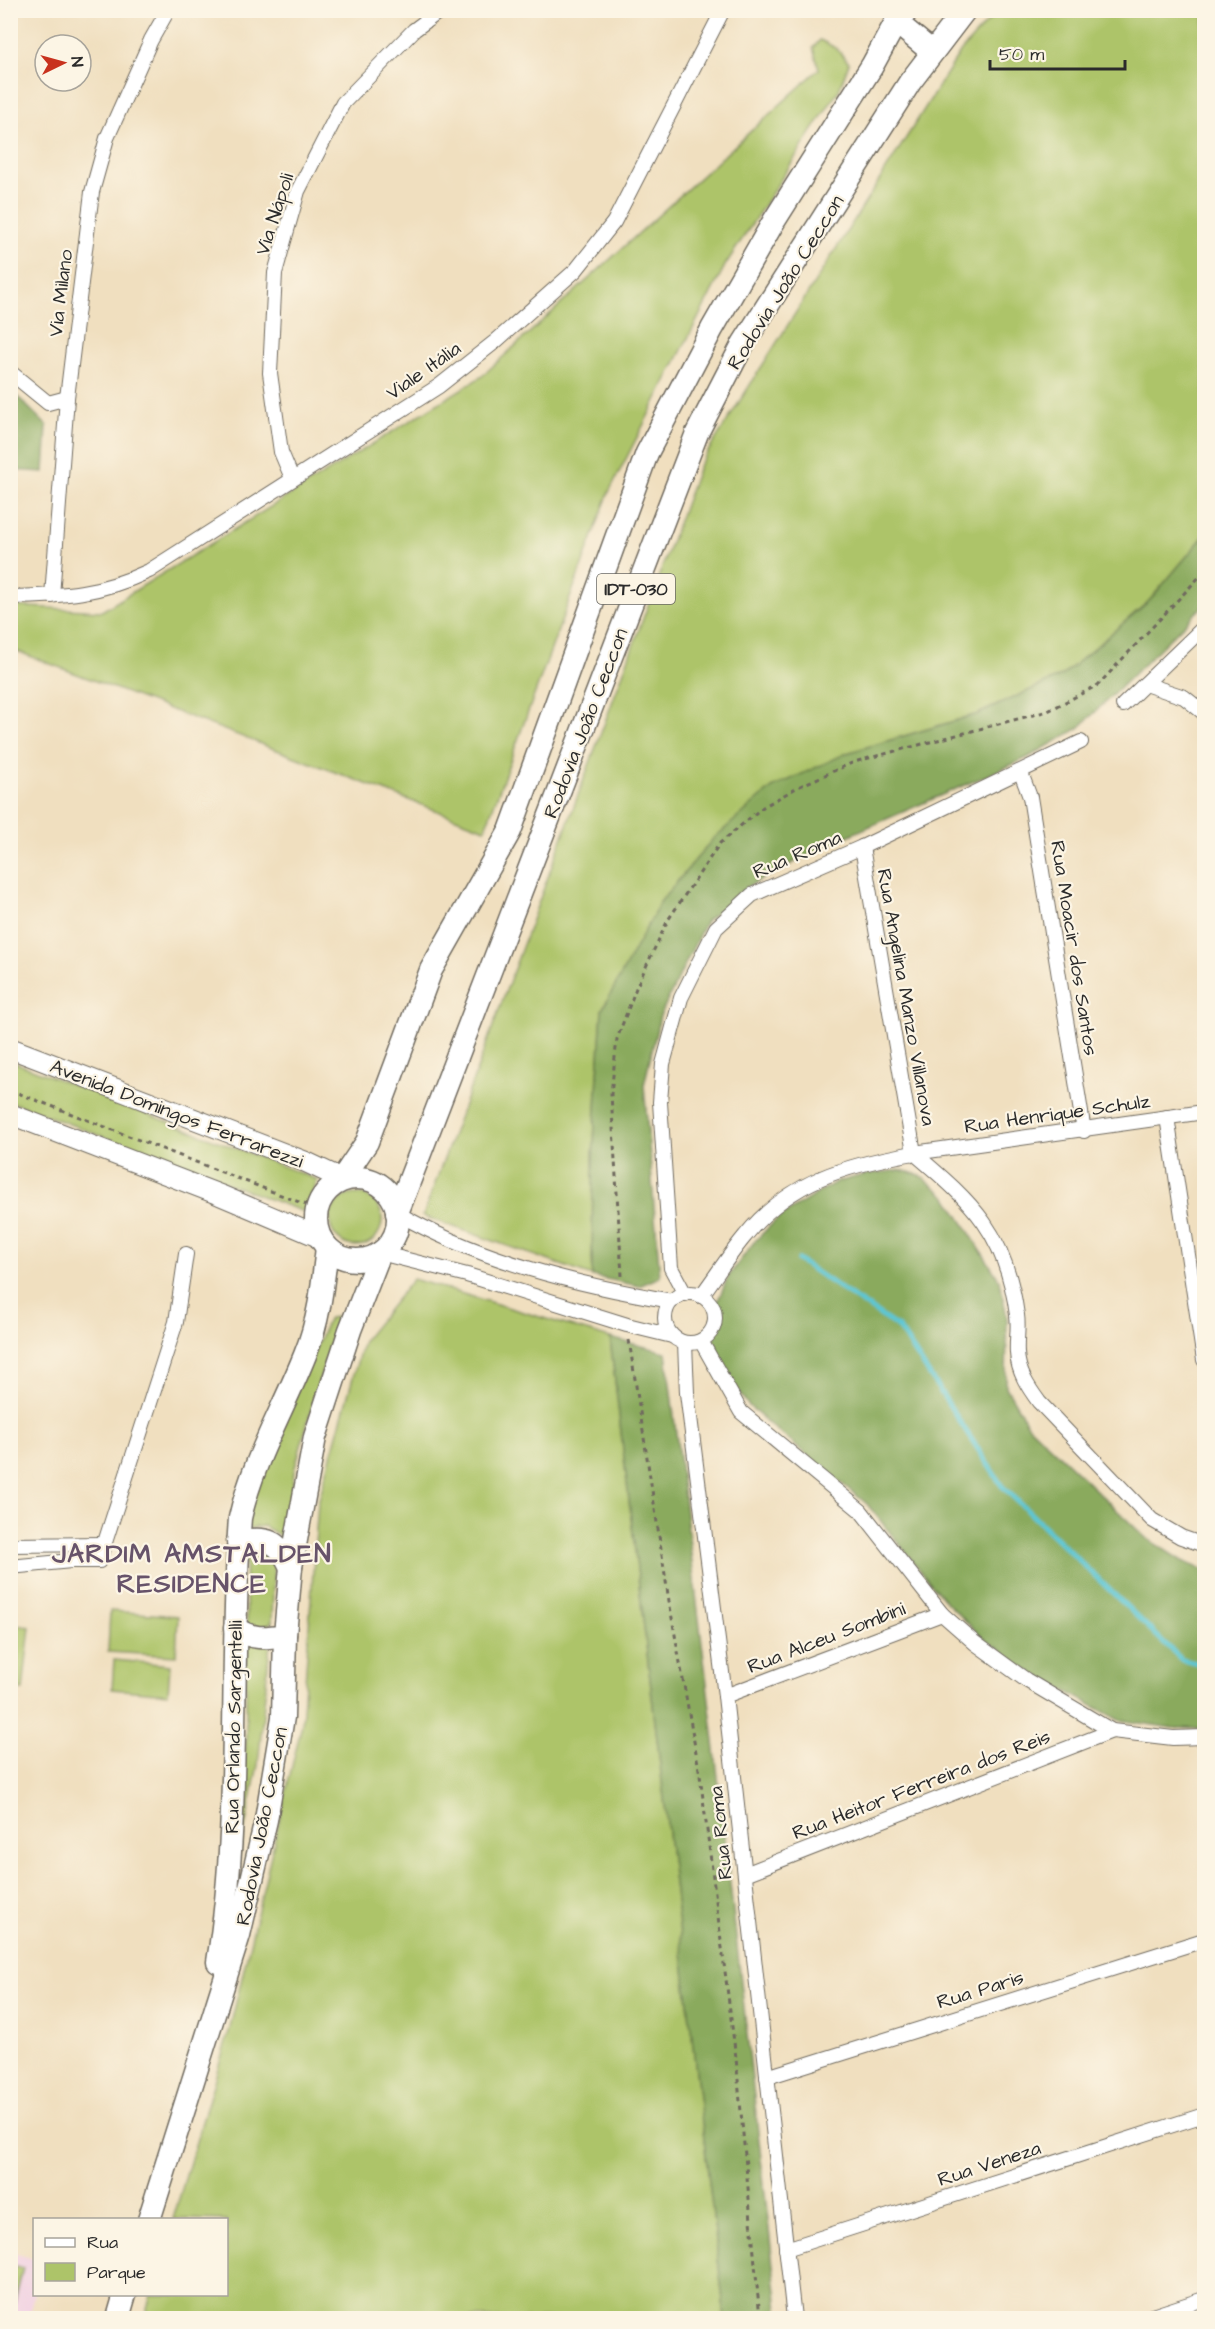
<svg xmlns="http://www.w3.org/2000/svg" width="1215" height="2329" viewBox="0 0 1215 2329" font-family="'Architects Daughter',sans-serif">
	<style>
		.built { fill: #f1d0e2 }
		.green { fill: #adc469; stroke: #6c784a; stroke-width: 1.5 }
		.forest { fill: #8aaa5d; stroke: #5a6a44; stroke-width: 1.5 }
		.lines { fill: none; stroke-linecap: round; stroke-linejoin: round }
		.stream { stroke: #5cc7d6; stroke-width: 5 }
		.street-casing { stroke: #706a5f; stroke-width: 16 }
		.secondary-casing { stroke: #706a5f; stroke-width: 22 }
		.primary-casing { stroke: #706a5f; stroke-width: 25 }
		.path { stroke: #706a5f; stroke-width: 3; stroke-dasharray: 4.5 4.5; stroke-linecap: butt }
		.street { stroke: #fff; stroke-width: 14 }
		.secondary { stroke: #fff; stroke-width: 20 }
		.primary { stroke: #fff; stroke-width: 22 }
		.labels { text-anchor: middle; stroke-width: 4.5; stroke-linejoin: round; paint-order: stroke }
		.shield { fill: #fcf5e5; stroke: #6a6863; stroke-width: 1.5 }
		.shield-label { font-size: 18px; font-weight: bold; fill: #2b2b2b }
		.street-label { font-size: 20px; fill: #2b2b2b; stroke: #fcf5e5 }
		.district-label { font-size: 26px; font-weight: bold; letter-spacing: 1.5px; fill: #67536a; stroke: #fcf5e5 }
	</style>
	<rect width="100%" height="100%" fill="#fcf5e5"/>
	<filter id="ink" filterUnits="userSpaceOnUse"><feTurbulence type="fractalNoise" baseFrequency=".0167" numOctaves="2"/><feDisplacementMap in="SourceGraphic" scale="12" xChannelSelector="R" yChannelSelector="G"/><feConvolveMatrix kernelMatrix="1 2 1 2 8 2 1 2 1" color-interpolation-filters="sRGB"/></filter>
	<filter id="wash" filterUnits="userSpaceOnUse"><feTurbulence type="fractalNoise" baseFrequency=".008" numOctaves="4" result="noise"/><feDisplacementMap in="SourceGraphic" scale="24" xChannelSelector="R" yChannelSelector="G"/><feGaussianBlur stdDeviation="1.35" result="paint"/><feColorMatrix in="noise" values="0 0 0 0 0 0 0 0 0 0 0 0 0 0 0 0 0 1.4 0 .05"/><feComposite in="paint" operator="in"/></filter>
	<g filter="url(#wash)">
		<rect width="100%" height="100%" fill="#f0dfbf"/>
		<polygon class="built" points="10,2252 34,2259 35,2294 29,2318 11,2318 23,2269 11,2265"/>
		<g class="green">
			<polygon points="997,11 1204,11 1204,536 1149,601 1063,675 978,714 847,753 713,839 661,901 602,1010 593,1156 592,1276 423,1216 700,464 961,51"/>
			<polygon points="820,40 836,48 849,63 839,90 726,264 609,492 485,829 11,649 11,606 102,611 481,377 819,69 813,48"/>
			<polygon points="11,1061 318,1180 304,1212 11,1102"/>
			<circle cx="356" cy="1220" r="26"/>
			<polygon points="413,1279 610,1338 725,2318 144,2318 151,2295 226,2294 226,2220 173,2219 230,2028 302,1724 318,1503 363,1341"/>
			<polygon points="337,1317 294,1471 287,1540 264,1526 243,1529 276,1436 329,1318"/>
			<polygon points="259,1548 274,1558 272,1622 262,1630 247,1625 245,1556 251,1549"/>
			<polygon points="110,1611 178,1616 176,1656 108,1652"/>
			<polygon points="11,1624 30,1627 23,1690 11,1689"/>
			<polygon points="246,1641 270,1643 258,1765 238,1861 246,1740"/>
			<polygon points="114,1660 170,1665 168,1694 112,1689"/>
			<polygon points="11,2265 23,2268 11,2318 10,2318"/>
		</g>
		<g class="forest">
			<polygon points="11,390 47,426 44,472 11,470"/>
			<polygon points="1204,536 1204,605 1079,728 1027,758 829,844 747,887 706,921 660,1016 644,1085 660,1277 639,1286 592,1276 593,1159 602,1010 661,901 713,839 772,788 847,753 978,714 1063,675 1149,601"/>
			<polygon points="901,1170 920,1175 947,1197 1000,1281 1007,1318 1006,1387 1028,1425 1146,1538 1182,1561 1204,1570 1204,1729 1173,1728 1119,1720 1031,1672 981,1636 945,1601 867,1504 769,1424 748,1405 729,1378 714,1341 714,1310 728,1277 754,1242 778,1218 834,1183 867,1174"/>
			<polygon points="610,1338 666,1352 712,1724 779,2318 725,2318"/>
		</g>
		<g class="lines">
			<polyline class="stream" points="798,1260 899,1328 1002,1486 1182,1660 1204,1665"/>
		</g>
	</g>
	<g filter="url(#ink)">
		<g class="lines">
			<defs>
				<g id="street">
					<polyline points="10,372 48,403 67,398"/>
					<polyline points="292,478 281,452 270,373 275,273 298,191 343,103 414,30 441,10"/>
					<polyline points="52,596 67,398 92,192 107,138 151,40 168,10"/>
					<path d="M10,597C64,596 100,594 149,571L439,386L496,341L576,270L614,222L723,10"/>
					<polyline points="1145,684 1184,697 1204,713"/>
					<polyline points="1123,705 1204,627"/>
					<polyline points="1021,773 1030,797 1084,1131"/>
					<polyline points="862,847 914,1153 1204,1112"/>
					<polyline points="1167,1117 1204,1360"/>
					<path d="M397,1213C480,1261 578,1285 672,1301"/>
					<polyline points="380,1253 467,1275 627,1325 672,1336"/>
					<circle cx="690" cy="1318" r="25"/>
					<polyline points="685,1294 671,1268 660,1102 663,1064 681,998 716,928 752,895 862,847 1081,742"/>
					<path d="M701,1296C716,1276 729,1255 745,1236C790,1180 847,1165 914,1153C974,1204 1006,1233 1017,1315C1019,1328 1016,1340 1017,1353C1018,1372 1028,1387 1039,1402L1152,1520L1181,1537L1204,1545"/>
					<polyline points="701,1341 741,1412 861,1511 942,1614 975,1643 1026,1680 1112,1731 1173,1738 1204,1737"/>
					<polyline points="685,1343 687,1393 725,1696 794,2318"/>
					<polyline points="10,1545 104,1544"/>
					<polyline points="10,1567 71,1561 99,1561 176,1322 186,1254"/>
					<polyline points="725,1696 942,1614"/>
					<polyline points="745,1874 1112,1731"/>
					<polyline points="767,2077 1204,1940"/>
					<polyline points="786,2249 1204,2115"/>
					<polyline points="1146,2318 1204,2299"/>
				</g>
				<g id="secondary">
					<polyline points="10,1048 306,1162 342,1179"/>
					<polyline points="10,1114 220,1195 319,1237"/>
				</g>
				<g id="primary">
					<polyline points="896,22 931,51"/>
					<circle cx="357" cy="1219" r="41"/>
					<polyline points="342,1179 367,1142 431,970 510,831 647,453 712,329 774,221 872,66 896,22 908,10"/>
					<polyline points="397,1213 697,433 743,344 910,82 965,10"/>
					<path d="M238,1541C268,1538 278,1539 291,1567"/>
					<path d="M235,1628C252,1640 265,1638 285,1635"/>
					<path d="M218,1962C242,1815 229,1666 240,1518C253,1460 283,1410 305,1355C319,1322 323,1283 327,1247"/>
					<polyline points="149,2220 239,1935 266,1820 283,1717 285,1635 291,1567 315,1437 350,1330 380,1253"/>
					<polyline points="118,2318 125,2294"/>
				</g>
			</defs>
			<use href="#street" class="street-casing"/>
			<use href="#secondary" class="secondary-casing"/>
			<use href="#primary" class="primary-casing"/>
			<g class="path">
				<polyline points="10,1090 317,1209"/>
				<polyline points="622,1276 611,1094 617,1039 636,988 668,920 720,843 763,807 798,787 854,762 1048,711 1098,685 1204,572"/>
				<polyline points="629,1340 669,1601 700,1775 736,2058 760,2318"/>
			</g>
			<use href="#street" class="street"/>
			<use href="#secondary" class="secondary"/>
			<use href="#primary" class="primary"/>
		</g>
	</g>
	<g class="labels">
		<rect class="shield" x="597" y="574" width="78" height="30" rx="4.5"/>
		<g class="shield-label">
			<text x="636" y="595">IDT-030</text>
		</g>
		<g class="street-label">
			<text transform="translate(274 214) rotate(-72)" y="7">Via Nápoli</text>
			<text transform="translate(785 282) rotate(-58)" y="7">Rodovia João Ceccon</text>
			<text transform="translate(60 293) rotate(-83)" y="7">Via Milano</text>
			<text transform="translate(423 370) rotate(-35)" y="7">Viale Itália</text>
			<text transform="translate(585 723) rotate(-69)" y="7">Rodovia João Ceccon</text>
			<text transform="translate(797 854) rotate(-23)" y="7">Rua Roma</text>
			<text transform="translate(1075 948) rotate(81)" y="7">Rua Moacir dos Santos</text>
			<text transform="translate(907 997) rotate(80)" y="7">Rua Angelina Manzo Villanova</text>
			<text transform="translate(177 1113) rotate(21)" y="7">Avenida Domingos Ferrarezzi</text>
			<text transform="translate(1057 1113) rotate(-8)" y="7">Rua Henrique Schulz</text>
			<text transform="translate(826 1637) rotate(-21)" y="7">Rua Alceu Sombini</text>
			<text transform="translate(233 1727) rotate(-89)" y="7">Rua Orlando Sargentelli</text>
			<text transform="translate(921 1784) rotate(-21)" y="7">Rua Heitor Ferreira dos Reis</text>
			<text transform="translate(261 1826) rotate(-79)" y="7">Rodovia João Ceccon</text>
			<text transform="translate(720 1833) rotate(-96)" y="7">Rua Roma</text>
			<text transform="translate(980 1989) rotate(-17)" y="7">Rua Paris</text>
			<text transform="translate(989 2163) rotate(-18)" y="7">Rua Veneza</text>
		</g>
		<g class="district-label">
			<text x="192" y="1562">JARDIM AMSTALDEN<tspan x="192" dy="30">RESIDENCE</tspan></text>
		</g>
	</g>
	<rect width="1215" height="2329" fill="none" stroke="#fcf5e5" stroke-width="36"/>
	<rect x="33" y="2218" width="195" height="78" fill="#fcf5e5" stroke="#a8a49b" stroke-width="1.5"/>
	<rect x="45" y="2238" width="30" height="9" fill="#ffffff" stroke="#a8a49b" stroke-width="1.5"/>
	<text x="87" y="2248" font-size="18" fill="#2b2b2b">Rua</text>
	<rect x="45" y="2263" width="30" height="18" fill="#adc469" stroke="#a8a49b" stroke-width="1.5"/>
	<text x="87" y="2278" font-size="18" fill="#2b2b2b">Parque</text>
	<g transform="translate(63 63) rotate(85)"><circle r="28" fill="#fcf5e5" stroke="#a8a49b" stroke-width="1.5"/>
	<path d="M0-4.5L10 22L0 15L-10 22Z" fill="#c8321e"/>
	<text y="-9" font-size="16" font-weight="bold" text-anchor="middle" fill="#2b2b2b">N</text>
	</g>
	<path d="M990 60v9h135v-9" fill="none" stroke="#2b2b2b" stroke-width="3"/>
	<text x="999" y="60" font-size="18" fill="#2b2b2b" stroke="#fcf5e5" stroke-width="4.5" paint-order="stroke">50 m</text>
</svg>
